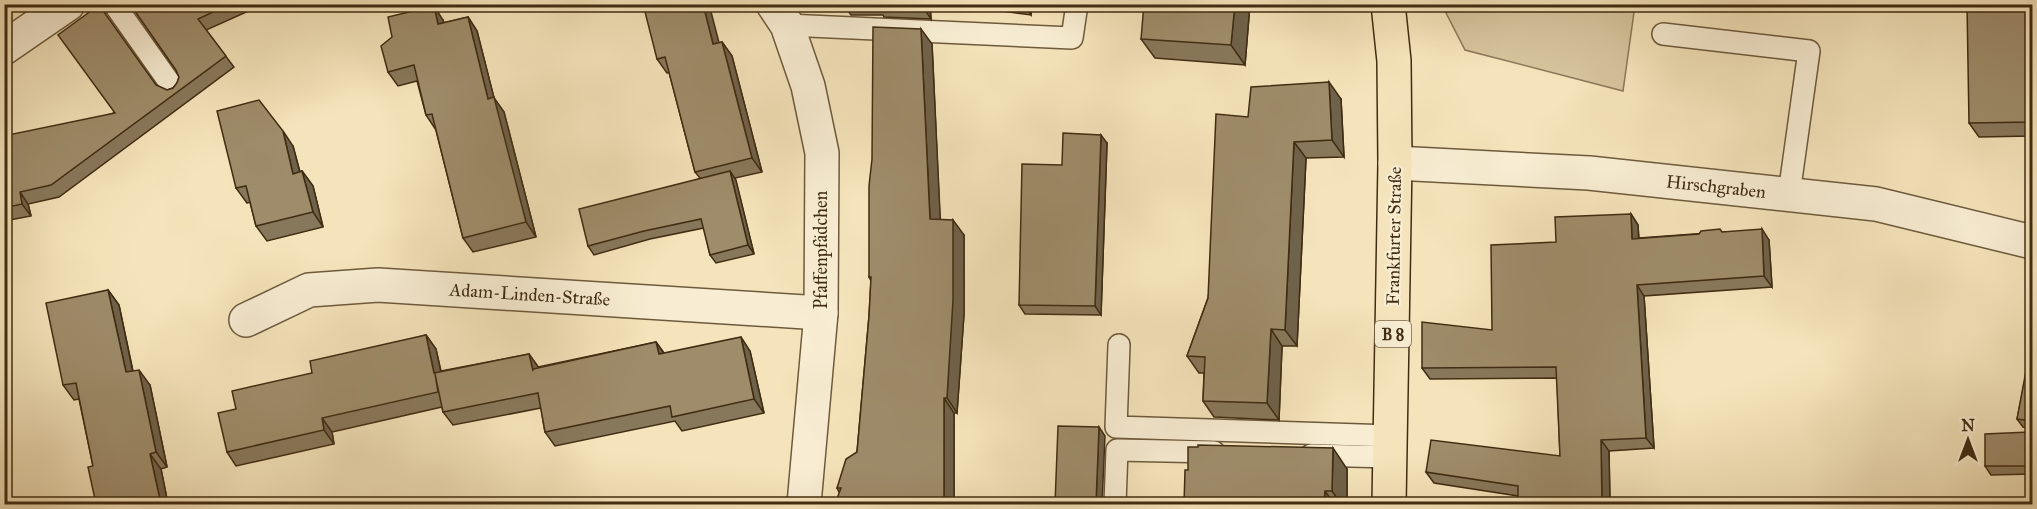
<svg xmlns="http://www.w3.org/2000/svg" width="2037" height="509" viewBox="0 0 2037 509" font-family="'IM FELL Great Primer',serif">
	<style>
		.green { fill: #d6c59e; stroke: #8b7858; stroke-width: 1.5 }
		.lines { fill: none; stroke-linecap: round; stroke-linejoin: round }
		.service-casing { stroke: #6d5a3c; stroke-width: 24 }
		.minor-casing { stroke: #6d5a3c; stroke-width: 36 }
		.tertiary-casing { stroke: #6d5a3c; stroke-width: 36 }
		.primary-casing { stroke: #402c12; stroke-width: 36 }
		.service { stroke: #f8edd3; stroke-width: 21 }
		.minor { stroke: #f8edd3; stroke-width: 33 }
		.tertiary { stroke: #f8edd3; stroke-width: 33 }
		.primary { stroke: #f5e4bb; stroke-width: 33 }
		.wall { fill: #88785b; stroke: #402c12; stroke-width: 1.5 }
		.shaded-wall { fill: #6f624a; stroke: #402c12; stroke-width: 1.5 }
		.building { fill: #9e8c6a; stroke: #402c12; stroke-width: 1.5 }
		.labels { text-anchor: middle; stroke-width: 4.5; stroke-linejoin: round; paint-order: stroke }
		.shield { fill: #f8edd3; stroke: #77664c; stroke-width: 1.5 }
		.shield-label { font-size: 16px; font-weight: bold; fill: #402c12 }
		.street-label { font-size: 18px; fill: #402c12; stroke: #f8edd3 }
	</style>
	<rect width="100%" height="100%" fill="#f5e4bb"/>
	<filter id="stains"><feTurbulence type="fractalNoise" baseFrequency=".00333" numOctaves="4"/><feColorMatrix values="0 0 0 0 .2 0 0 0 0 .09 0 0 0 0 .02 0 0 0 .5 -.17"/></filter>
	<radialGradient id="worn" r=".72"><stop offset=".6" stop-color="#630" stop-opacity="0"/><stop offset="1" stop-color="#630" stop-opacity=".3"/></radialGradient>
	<polygon class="green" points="1442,5 1635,5 1623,91 1465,50"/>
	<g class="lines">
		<defs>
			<g id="service">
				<polyline points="114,4 174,89"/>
				<polyline points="787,25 1072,38 1077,4"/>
				<polyline points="1663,34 1809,51 1789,194"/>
				<polyline points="1119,345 1116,427 1391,436"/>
				<polyline points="1311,455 1391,457"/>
				<polyline points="1115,504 1117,450 1214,452"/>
			</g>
			<g id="minor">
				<polyline points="773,4 787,25 808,86 822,153 821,313 804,504"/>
				<polyline points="4,48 68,4"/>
				<path id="s1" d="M246,320L309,290L378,285L821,313"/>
			</g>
			<g id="tertiary">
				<path id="s2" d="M1395,163L1589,173L1876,204L2032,242"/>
			</g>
			<polyline id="primary" points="1388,4 1394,61 1395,163 1389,504"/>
		</defs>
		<use href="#service" class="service-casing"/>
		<use href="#minor" class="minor-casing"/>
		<use href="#tertiary" class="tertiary-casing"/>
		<use href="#primary" class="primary-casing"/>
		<use href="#service" class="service"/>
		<use href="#minor" class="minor"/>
		<use href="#tertiary" class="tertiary"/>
		<use href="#primary" class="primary"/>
	</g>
	<g class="wall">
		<polygon points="130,4 264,4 206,30 234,67 59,197 28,204 31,216 4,221 4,147 114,113 156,85 167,90 173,88 177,83 179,77 176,70"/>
		<polygon points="843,4 930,4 931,19 884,17 883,15 851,15"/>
		<polygon points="991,4 1032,4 1031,15 995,10"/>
		<polygon points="1250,4 1245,65 1155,58 1141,39"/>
		<polygon points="2032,4 2032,136 1979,137 1969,123"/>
		<polygon points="468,17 477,31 494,98 504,112 536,237 473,252 463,238 436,130 426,115 417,81 398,86 388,72 443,20 444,23"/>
		<polygon points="722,42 732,56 762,172 735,178 754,254 716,263 710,255 704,228 650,239 594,255 588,246 700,178 695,172 669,72 667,73 657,59"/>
		<polygon points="932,44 940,220 964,235 964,314 957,413 954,413 954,504 839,492 837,488 857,452 869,316 871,281 869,277"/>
		<polygon points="1341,99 1344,157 1306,158 1297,346 1282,346 1279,420 1214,417 1203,401 1204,373 1199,373 1187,356 1208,298 1248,117"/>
		<polygon points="1107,143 1101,315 1025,314 1019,305 1062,165"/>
		<polygon points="293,146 300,172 302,171 313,186 323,227 267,241 256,226 250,202 247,203 236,188"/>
		<polygon points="1631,214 1638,225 1639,238 1722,232 1769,240 1772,287 1644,296 1654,448 1609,451 1610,504 1521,504 1521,502 1518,498 1518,496 1434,483 1426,472 1560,456 1557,378 1430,379 1422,368 1492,330"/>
		<polygon points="108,290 119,305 133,371 150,385 167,467 161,469 168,504 96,504 93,466 79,399 74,400 63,385"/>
		<polygon points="426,335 436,349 441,371 529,354 538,367 656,342 664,353 750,351 764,413 682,431 675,421 555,446 545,432 541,408 453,425 443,412 442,407 332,432 334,444 236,466 227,452 236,409 312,373"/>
		<polygon points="2032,345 2032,429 2023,427 2017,419"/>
		<polygon points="2029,432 2032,438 2032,474 1991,475 1985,466"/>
		<polygon points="1347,469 1347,504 1184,504"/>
	</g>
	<g class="shaded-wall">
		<polygon points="703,4 709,4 723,58 713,44"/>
		<polygon points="921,4 930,4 931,19"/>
		<polygon points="1025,4 1032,4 1031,15 1025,6"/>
		<polygon points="1235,4 1250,4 1245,65 1231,45"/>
		<polygon points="434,6 443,20 448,38 438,24"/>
		<polygon points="468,17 477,31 494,98 504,112 536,237 526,222 488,99"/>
		<polygon points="921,29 932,44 941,234 930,219"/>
		<polygon points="722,42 732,56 762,172 752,158"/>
		<polygon points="1329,82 1341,99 1344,157 1332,140"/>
		<polygon points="283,131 293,146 304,188 293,174"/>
		<polygon points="1101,135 1107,143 1101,315 1095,306"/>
		<polygon points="1294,142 1306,158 1297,346 1285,330"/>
		<polygon points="302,171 313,186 323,227 313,212"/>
		<polygon points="730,171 736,180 754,254 748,245"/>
		<polygon points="20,192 28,204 31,216 22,204"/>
		<polygon points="1631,214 1638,225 1639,249 1632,239"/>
		<polygon points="953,220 964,235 964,314 957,413 947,398"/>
		<polygon points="1762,229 1769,240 1772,287 1764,276"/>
		<polygon points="1637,285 1644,296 1654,448 1646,438"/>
		<polygon points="108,290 119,305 136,387 126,372"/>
		<polygon points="1271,329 1282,346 1279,420 1267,403"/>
		<polygon points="426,335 436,349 444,387 434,373"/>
		<polygon points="741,337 750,351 764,413 754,399"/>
		<polygon points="656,342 666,356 659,354"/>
		<polygon points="529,354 539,368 533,371"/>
		<polygon points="139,370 150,385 167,467 156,452"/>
		<polygon points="944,398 954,413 954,504 944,504"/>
		<polygon points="322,418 332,432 334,444 324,430"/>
		<polygon points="1099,427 1105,436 1102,504 1096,504"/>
		<polygon points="2029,432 2032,438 2032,472 2028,466"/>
		<polygon points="1601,440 1609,451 1610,504 1602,504"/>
		<polygon points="1333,448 1347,469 1347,504 1341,504 1332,491"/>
		<polygon points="150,454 161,469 168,504 161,504"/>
		<polygon points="1325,491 1334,504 1324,504"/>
	</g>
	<g class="building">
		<polygon points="130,4 230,4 198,19 226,56 51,185 20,192 22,204 4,208 4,147 10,146 8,135 115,113 58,35 99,5 156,85 167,90 173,88 177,83 179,77 176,70"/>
		<polygon points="643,4 703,4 713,44 722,42 752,158 695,172 665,57 657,59"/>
		<polygon points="1144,4 1235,4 1231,45 1141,39"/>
		<polygon points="1967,4 2032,4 2032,122 1969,123"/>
		<polygon points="434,6 438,24 468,17 488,99 494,97 526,222 463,238 432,114 426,115 414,65 388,72 381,46 392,37 388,17"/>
		<polygon points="873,27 921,29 930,219 953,220 953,300 947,398 944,398 944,504 835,504 841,488 837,488 846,459 857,452 869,316 871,277 869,277 869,186 872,159"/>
		<polygon points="1329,82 1332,140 1294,142 1285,330 1271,329 1267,403 1203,401 1205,357 1187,356 1208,298 1216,114 1248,117 1251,87"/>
		<polygon points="259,100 283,131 293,174 302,171 313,212 256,226 246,186 236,188 217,111"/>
		<polygon points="1063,133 1101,135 1095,306 1019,305 1022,164 1062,165"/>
		<polygon points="730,171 748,245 710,255 701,219 644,231 588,246 579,209"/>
		<polygon points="1631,214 1632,239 1699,234 1701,231 1720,229 1722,232 1762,229 1764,276 1637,285 1646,438 1601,440 1602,504 1521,504 1521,498 1518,498 1518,486 1426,472 1431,440 1560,456 1556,367 1422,368 1422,322 1492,330 1491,245 1556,242 1555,217"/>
		<polygon points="108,290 126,372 139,370 156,452 150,454 161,504 96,504 88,467 93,466 76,383 63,385 46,303"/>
		<polygon points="426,335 434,373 529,354 533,371 533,369 656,342 659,354 741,337 754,399 672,417 670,406 545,432 538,393 443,412 435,374 438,392 322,418 324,430 227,452 218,413 236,409 232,391 312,373 310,361"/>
		<polygon points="2031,344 2032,345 2032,421 2017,419"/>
		<polygon points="1058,426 1099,427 1096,504 1055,504"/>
		<polygon points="2029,432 2028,466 1985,466 1985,434"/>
		<polygon points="1198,445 1333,448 1332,491 1325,491 1324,504 1184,504 1185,470 1188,470 1188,447 1198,447"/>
	</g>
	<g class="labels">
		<rect class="shield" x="1375" y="321" width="36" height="26" rx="4.5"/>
		<g class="shield-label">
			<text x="1393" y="340">B 8</text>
		</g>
		<g class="street-label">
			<text dy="6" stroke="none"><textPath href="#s2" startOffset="322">Hirschgraben</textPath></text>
			<text transform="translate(1394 236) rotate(-89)" y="6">Frankfurter Straße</text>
			<text transform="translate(821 250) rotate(-90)" y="6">Pfaffenpfädchen</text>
			<text dy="6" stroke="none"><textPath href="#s1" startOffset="291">Adam-Linden-Straße</textPath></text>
		</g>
	</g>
	<rect width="2037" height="509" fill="none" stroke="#f5e4bb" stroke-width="24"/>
	<rect x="6" y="6" width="2025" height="497" fill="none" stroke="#402c12" stroke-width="3"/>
	<rect x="12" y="12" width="2013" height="485" fill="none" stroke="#402c12" stroke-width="1.5"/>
	<g transform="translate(1968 440)" stroke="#f8edd3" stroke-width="4.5" paint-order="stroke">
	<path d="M0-4.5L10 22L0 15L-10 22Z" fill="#402c12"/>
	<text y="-9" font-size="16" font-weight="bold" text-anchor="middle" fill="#402c12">N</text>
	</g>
	<rect width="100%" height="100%" filter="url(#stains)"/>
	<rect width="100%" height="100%" fill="url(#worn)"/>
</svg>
